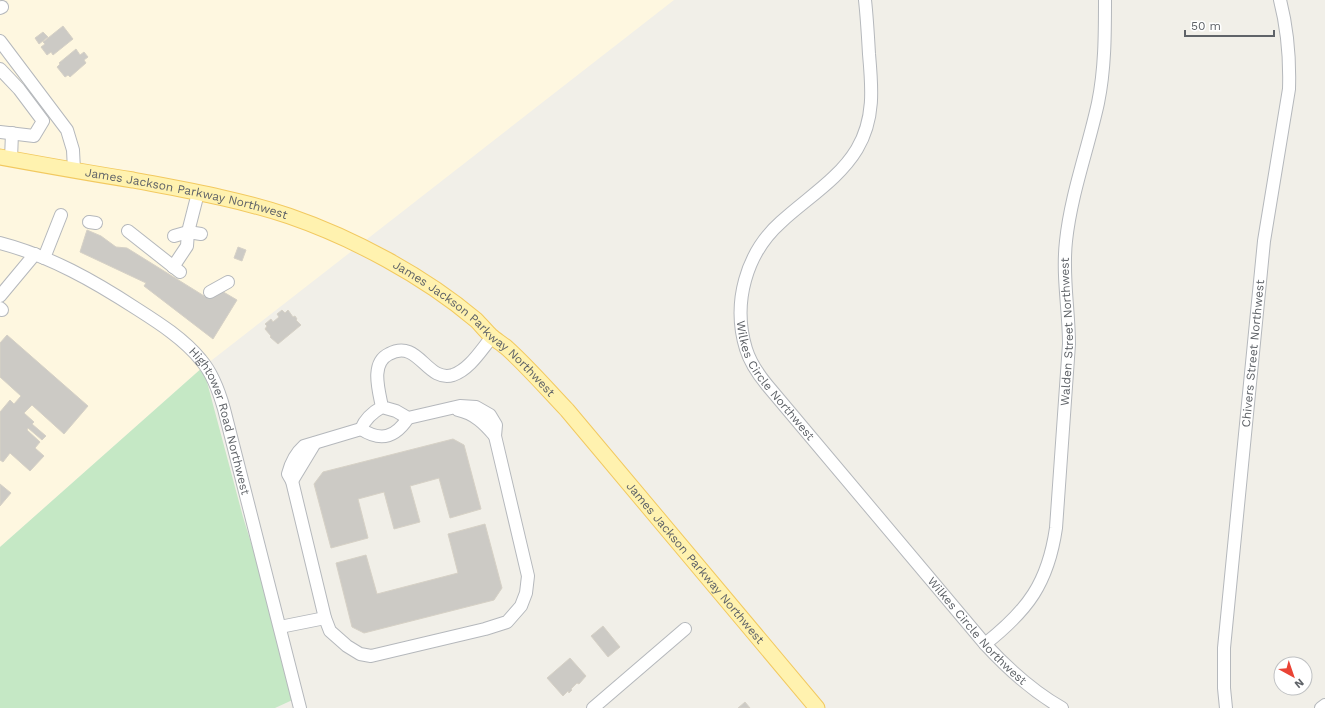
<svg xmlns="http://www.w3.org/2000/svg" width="1325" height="708" viewBox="0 0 1325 708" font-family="'Work Sans',sans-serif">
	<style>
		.commercial { fill: #fef7e0 }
		.green { fill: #c5e8c5 }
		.building { fill: #cccac5; stroke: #d6d1c6 }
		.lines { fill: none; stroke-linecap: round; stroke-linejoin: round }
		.minor-casing { stroke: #b5b8bc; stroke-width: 14 }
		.major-casing { stroke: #f2c960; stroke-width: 17 }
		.minor { stroke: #fff; stroke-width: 12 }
		.major { stroke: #fff2af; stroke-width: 15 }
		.labels { text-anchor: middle; stroke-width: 3.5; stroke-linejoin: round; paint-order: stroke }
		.street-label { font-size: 12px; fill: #5f6368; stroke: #fff }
	</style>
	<rect width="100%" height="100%" fill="#f1efe8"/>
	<polygon class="commercial" points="0,0 674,0 203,367 0,547"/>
	<polygon class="green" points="203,367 243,517 299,697 275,708 0,708 0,547"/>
	<g class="building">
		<polygon points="63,26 73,39 53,55 51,52 47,55 41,47 45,44 43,42"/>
		<polygon points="43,32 48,37 39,44 35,38"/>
		<polygon points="76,49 80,55 84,52 88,57 84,60 86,63 70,77 68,75 65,77 57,67 60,64 59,63"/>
		<polygon points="87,230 101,236 116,247 127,248 209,299 220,290 237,300 213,339 144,286 146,283 80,252"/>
		<polygon points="238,247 246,250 242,261 234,258"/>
		<polygon points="282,310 285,313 288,310 293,317 295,316 297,319 296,320 301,325 278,344 270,337 271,336 265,329 267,326 265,324 271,319 273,322 279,317 277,314"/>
		<polygon points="7,335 88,406 64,434 32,405 24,413 34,422 32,424 46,436 42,440 28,428 27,430 40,442 35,448 44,456 30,471 10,453 3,462 0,460 0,412 10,400 14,404 21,396 0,377 0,343"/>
		<polygon points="453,439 464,445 481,509 450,518 439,478 410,486 420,522 394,529 384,492 358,499 368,538 331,548 314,484 323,472"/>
		<polygon points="0,484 11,493 0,506"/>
		<polygon points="485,524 502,588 494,600 364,633 352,627 336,563 366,555 377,594 458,573 448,534"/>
		<polygon points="603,626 620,647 608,657 591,636"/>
		<polygon points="570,658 586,676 579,684 577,683 571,689 572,690 569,693 568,691 563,696 547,678"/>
		<polygon points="745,702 750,708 738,708"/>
	</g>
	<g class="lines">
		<defs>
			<g id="minor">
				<path id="s1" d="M865,0C867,18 868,36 869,54C872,87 875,119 857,149C839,179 807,198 781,222C746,253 732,303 746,349C750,362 758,374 767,385L985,644C1008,669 1032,691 1062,708"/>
				<polyline points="0,8 2,7"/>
				<polyline points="0,41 67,130 73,150 74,170"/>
				<polyline points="0,69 19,89 43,121 34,136 0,132"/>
				<polyline points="11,159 12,133"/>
				<polyline points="89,222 96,223"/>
				<polyline points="128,231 180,272"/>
				<polyline points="174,236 188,232 201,234"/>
				<path id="s2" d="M0,243C50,256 94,281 137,309C159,323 184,339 201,360C213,374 219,391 224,409L300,708"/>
				<polyline points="44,258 61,215"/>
				<polyline points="173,267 187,246 188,232 198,193"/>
				<polyline points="210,292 228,282"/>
				<polyline points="0,296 35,254"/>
				<polyline points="0,308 2,310"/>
				<path d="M382,407C373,412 365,419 361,429L304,446C295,454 291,462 288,474L292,481L325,618L330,631L347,646L360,654L371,656L485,629L507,622L521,606L526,593L528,576L495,436L496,425L490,415L476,407L460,406L408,418L396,411L382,407C379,391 370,363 389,354C419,338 426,383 453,375C470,369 481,350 492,337"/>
				<path d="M458,410C475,414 484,423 495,436"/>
				<path d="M361,429C381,442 395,438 408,418"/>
				<polyline points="292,481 315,443"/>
				<polyline points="280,627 325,618"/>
				<path id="s3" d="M985,644C1028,610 1048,583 1056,528L1069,344C1069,310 1062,276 1066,241C1071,194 1088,149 1098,103C1105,69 1105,34 1105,0"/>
				<polyline points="593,708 685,629"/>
				<path id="s4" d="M1226,708L1224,688V648L1264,241L1289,89C1290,57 1288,31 1280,0"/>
				<polyline points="1321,708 1325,705"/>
			</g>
			<g id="major">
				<path id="s5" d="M0,157C44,165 88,173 133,180C185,190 238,199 289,216C353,238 424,276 476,320C481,325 486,331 491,336C496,340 502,344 507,348C528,367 547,389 567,410L817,708"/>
			</g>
		</defs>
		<use href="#minor" class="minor-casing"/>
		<use href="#major" class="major-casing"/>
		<use href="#minor" class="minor"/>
		<use href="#major" class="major"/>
	</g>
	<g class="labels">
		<g class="street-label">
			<text dy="4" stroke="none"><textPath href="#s5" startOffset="190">James Jackson Parkway Northwest</textPath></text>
			<text dy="4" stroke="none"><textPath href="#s5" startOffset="514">James Jackson Parkway Northwest</textPath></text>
			<text dy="4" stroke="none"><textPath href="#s3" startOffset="337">Walden Street Northwest</textPath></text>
			<text dy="4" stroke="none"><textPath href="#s4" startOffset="356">Chivers Street Northwest</textPath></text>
			<text dy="4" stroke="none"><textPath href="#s1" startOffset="438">Wilkes Circle Northwest</textPath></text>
			<text dy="4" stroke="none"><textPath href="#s2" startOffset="299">Hightower Road Northwest</textPath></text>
			<text dy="4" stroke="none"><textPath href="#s5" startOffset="838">James Jackson Parkway Northwest</textPath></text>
			<text dy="4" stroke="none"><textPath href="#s1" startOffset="762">Wilkes Circle Northwest</textPath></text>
		</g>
	</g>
	<g transform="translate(1293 676) rotate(140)"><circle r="19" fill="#ffffff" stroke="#bfc1c3"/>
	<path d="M0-3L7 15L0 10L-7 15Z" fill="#ea4335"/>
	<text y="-6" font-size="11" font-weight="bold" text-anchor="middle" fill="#5f6368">N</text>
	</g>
	<path d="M1185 30v6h89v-6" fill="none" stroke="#5f6368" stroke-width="2"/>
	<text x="1191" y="30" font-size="12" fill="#5f6368" stroke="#ffffff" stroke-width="3" paint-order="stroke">50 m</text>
</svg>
